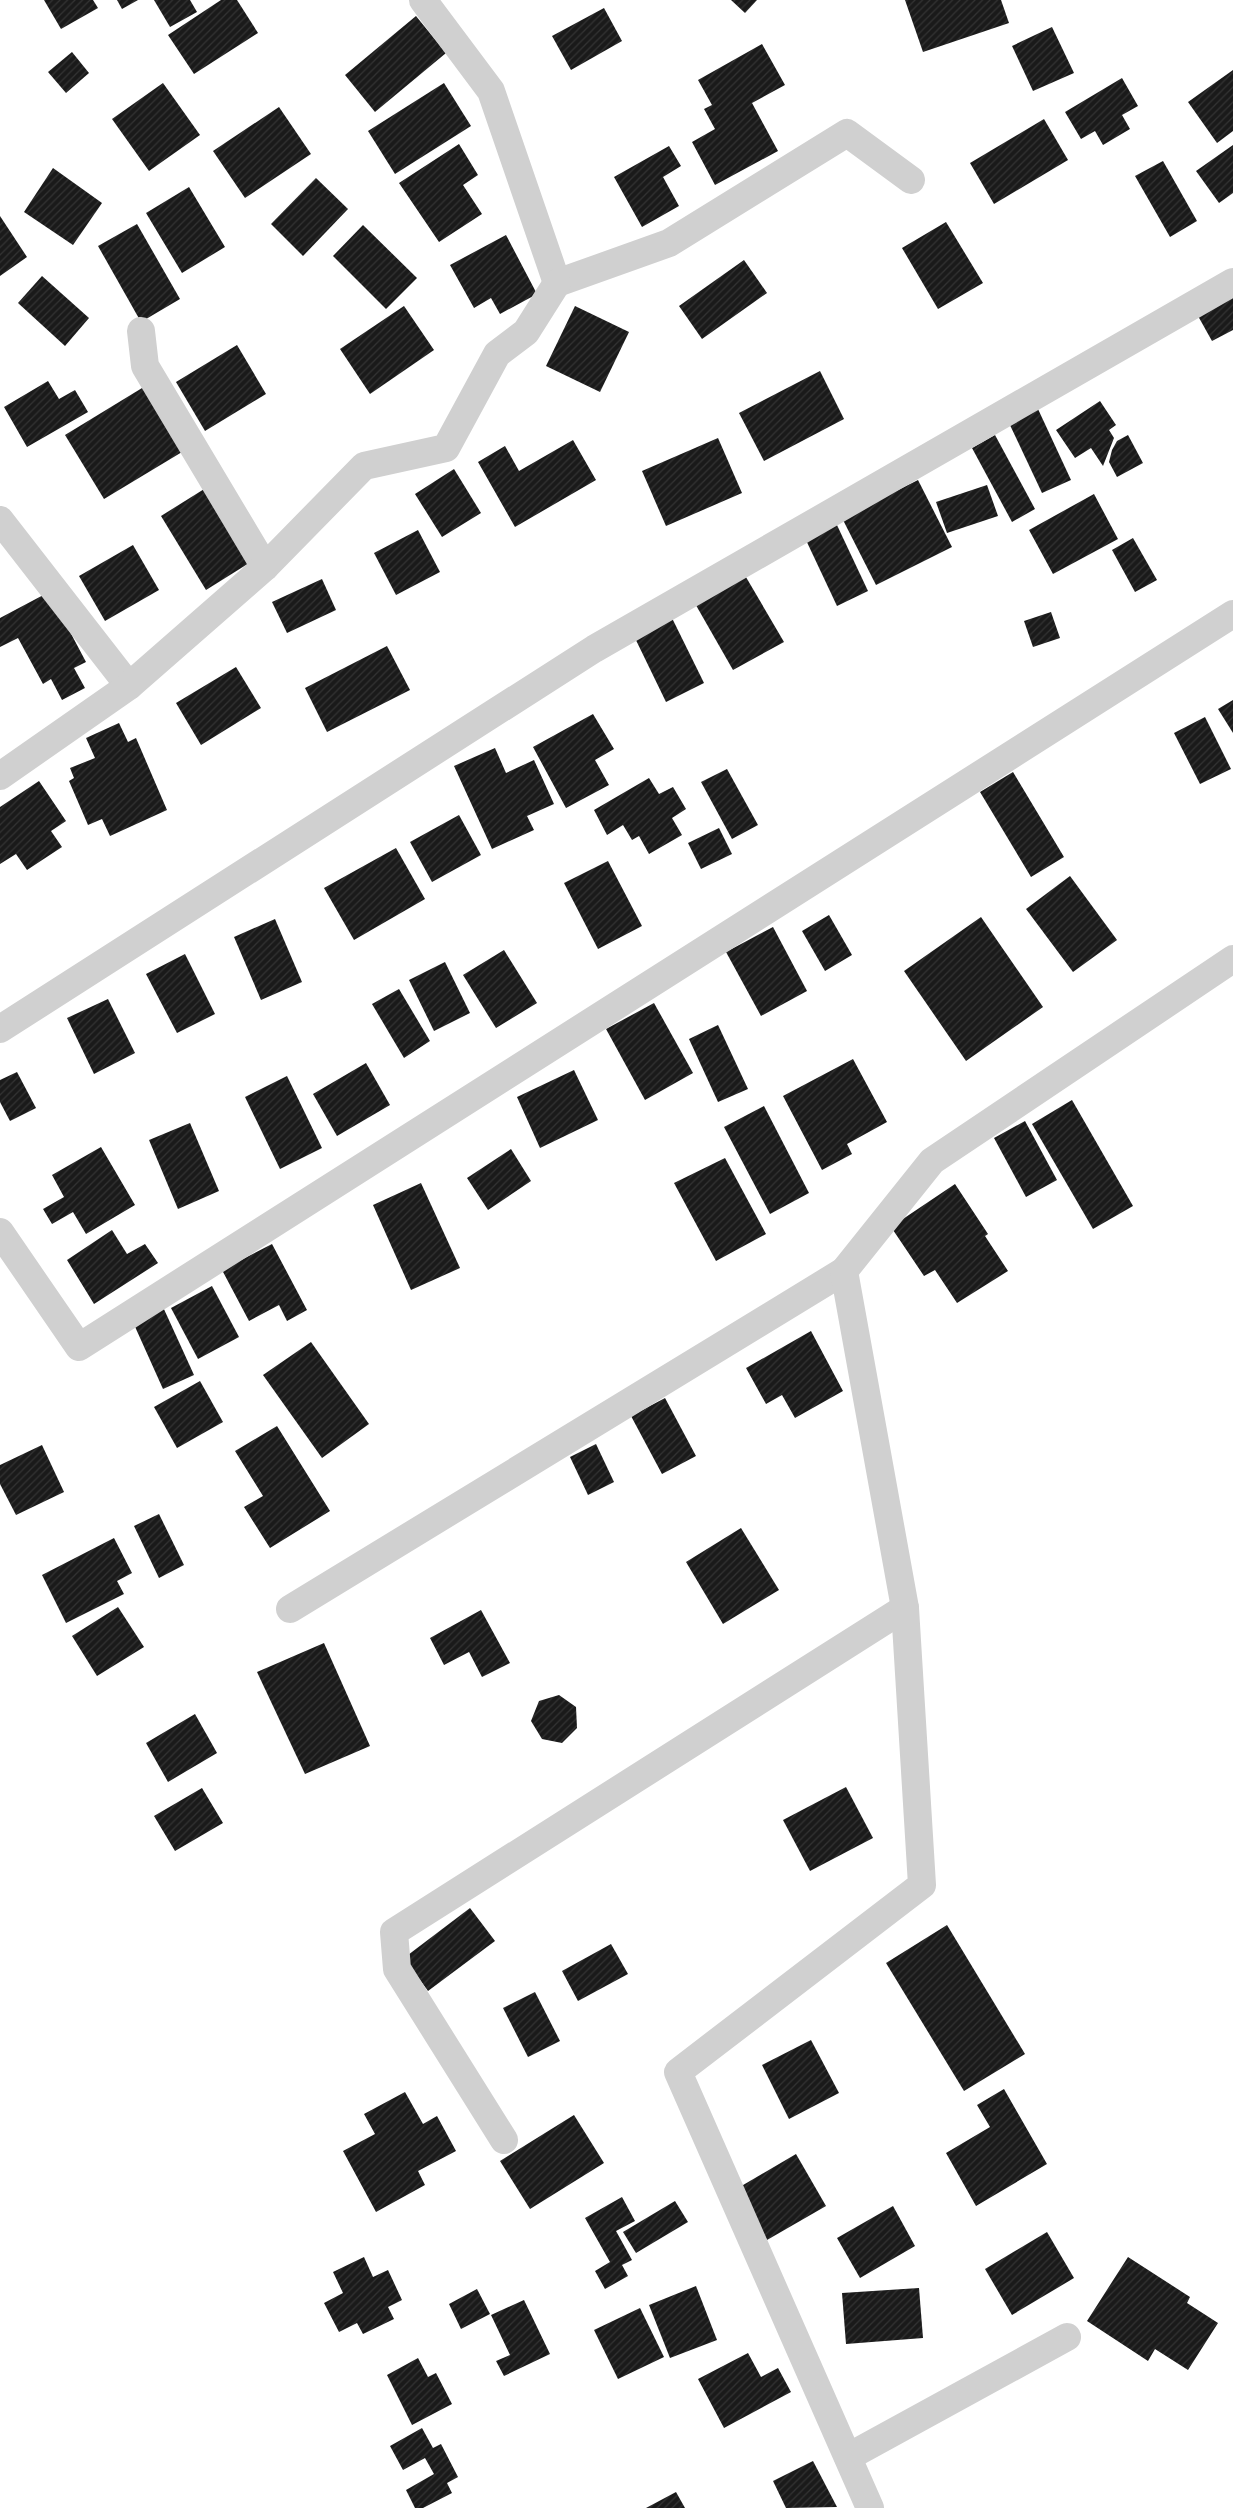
<svg xmlns="http://www.w3.org/2000/svg" width="1233" height="2508" viewBox="0 0 1233 2508" font-family="Jost,sans-serif">
	<style>
		.building { fill: url(#building-hatch) }
		.lines { fill: none; stroke-linecap: round; stroke-linejoin: round }
		.minor { stroke: #d0d0d0; stroke-width: 28 }
	</style>
	<defs>
		<pattern id="building-hatch" width="6" height="6" patternUnits="userSpaceOnUse" patternTransform="scale(1.25)"><rect width="6" height="6" fill="#1a1a1a"/><path d="M-1 1l2-2M0 6l6-6M5 7l2-2" fill="none" stroke="#333"/></pattern>
	</defs>
	<rect width="100%" height="100%" fill="#fff"/>
	<g class="building">
		<polygon points="44,0 93,0 98,8 61,29"/>
		<polygon points="117,0 138,0 122,9"/>
		<polygon points="154,0 190,0 197,12 170,27"/>
		<polygon points="221,0 237,0 258,33 194,74 168,35"/>
		<polygon points="731,0 757,0 745,13"/>
		<polygon points="905,0 1001,0 1009,23 923,52"/>
		<polygon points="604,8 622,41 571,70 552,36"/>
		<polygon points="416,16 446,53 375,112 345,75"/>
		<polygon points="1052,27 1074,73 1033,91 1012,46"/>
		<polygon points="762,44 785,85 752,103 778,151 715,185 692,142 715,129 704,109 712,105 698,80"/>
		<polygon points="72,52 89,73 66,93 48,72"/>
		<polygon points="1233,70 1233,131 1217,143 1188,102"/>
		<polygon points="1122,78 1138,106 1122,115 1130,129 1103,145 1095,131 1081,139 1065,112"/>
		<polygon points="163,83 200,135 149,171 112,119"/>
		<polygon points="444,83 471,126 395,174 368,131"/>
		<polygon points="279,107 311,154 245,198 213,151"/>
		<polygon points="1044,119 1068,160 994,204 970,163"/>
		<polygon points="459,144 478,175 463,185 482,214 439,242 399,183"/>
		<polygon points="1233,145 1233,193 1219,203 1196,171"/>
		<polygon points="669,146 681,166 663,177 679,206 642,227 614,177"/>
		<polygon points="1163,161 1197,221 1170,237 1135,176"/>
		<polygon points="53,168 102,203 73,245 24,212"/>
		<polygon points="316,178 348,209 303,256 271,224"/>
		<polygon points="189,187 225,247 182,273 146,213"/>
		<polygon points="0,216 27,257 0,276"/>
		<polygon points="946,222 983,283 938,309 902,248"/>
		<polygon points="137,224 180,299 141,322 98,246"/>
		<polygon points="363,225 417,278 386,309 333,256"/>
		<polygon points="506,235 537,294 500,314 491,298 474,308 450,265"/>
		<polygon points="744,260 767,293 702,339 679,306"/>
		<polygon points="42,276 89,318 65,346 18,303"/>
		<polygon points="1233,297 1233,330 1212,341 1198,316"/>
		<polygon points="404,306 434,350 370,394 340,349"/>
		<polygon points="575,306 629,332 600,392 546,366"/>
		<polygon points="237,345 266,394 205,431 176,382"/>
		<polygon points="820,371 844,419 764,461 739,413"/>
		<polygon points="48,381 59,399 75,390 88,412 27,447 4,407"/>
		<polygon points="147,385 187,449 104,499 65,435"/>
		<polygon points="1100,401 1116,425 1109,430 1114,438 1103,466 1091,448 1075,458 1056,430"/>
		<polygon points="1038,409 1071,480 1042,493 1009,423"/>
		<polygon points="995,435 1035,509 1012,522 972,448"/>
		<polygon points="1128,435 1143,463 1117,477 1109,462 1112,450 1117,441"/>
		<polygon points="718,438 742,493 666,526 642,471"/>
		<polygon points="573,440 596,480 515,527 478,462 505,446 519,471"/>
		<polygon points="454,469 481,513 442,537 415,494"/>
		<polygon points="918,480 952,547 876,585 842,518"/>
		<polygon points="987,485 998,516 947,533 936,502"/>
		<polygon points="209,486 254,560 206,590 161,516"/>
		<polygon points="1094,494 1118,539 1053,574 1029,530"/>
		<polygon points="836,523 868,591 837,606 805,538"/>
		<polygon points="418,530 440,572 396,595 374,553"/>
		<polygon points="1133,538 1157,580 1135,592 1112,550"/>
		<polygon points="133,545 159,590 105,621 79,576"/>
		<polygon points="743,572 784,642 733,670 693,600"/>
		<polygon points="322,579 336,610 287,633 272,602"/>
		<polygon points="49,592 86,662 74,668 85,688 62,700 51,679 43,684 18,638 0,647 0,618"/>
		<polygon points="1051,612 1060,638 1033,647 1024,621"/>
		<polygon points="671,616 704,683 666,702 633,634"/>
		<polygon points="387,646 410,690 327,732 305,688"/>
		<polygon points="236,667 261,708 201,745 176,703"/>
		<polygon points="1233,700 1233,733 1218,709"/>
		<polygon points="593,714 614,749 595,760 609,785 566,808 533,747"/>
		<polygon points="1205,717 1231,769 1200,784 1174,733"/>
		<polygon points="119,723 128,742 136,738 167,810 110,836 102,819 88,825 69,781 74,778 70,768 95,758 86,738"/>
		<polygon points="495,748 506,773 534,760 554,804 527,816 534,830 492,849 454,766"/>
		<polygon points="727,769 758,825 732,839 701,782"/>
		<polygon points="1013,772 1064,857 1031,877 980,792"/>
		<polygon points="649,778 659,794 673,787 686,809 672,818 682,835 649,854 639,836 632,840 623,825 607,835 594,810"/>
		<polygon points="39,781 66,821 51,831 62,847 27,870 16,854 0,864 0,807"/>
		<polygon points="459,815 481,855 432,882 410,842"/>
		<polygon points="719,828 732,854 701,869 688,843"/>
		<polygon points="396,848 425,899 354,940 324,888"/>
		<polygon points="608,861 642,926 598,949 564,883"/>
		<polygon points="1070,876 1117,940 1073,972 1026,909"/>
		<polygon points="829,915 852,955 825,971 802,931"/>
		<polygon points="981,917 1043,1007 966,1061 904,971"/>
		<polygon points="275,919 302,982 261,1000 234,937"/>
		<polygon points="773,927 807,991 761,1016 726,952"/>
		<polygon points="504,950 537,1003 496,1028 463,975"/>
		<polygon points="185,954 215,1014 177,1033 146,974"/>
		<polygon points="445,962 470,1013 434,1031 409,980"/>
		<polygon points="399,989 430,1041 404,1058 372,1004"/>
		<polygon points="108,999 135,1053 94,1074 67,1018"/>
		<polygon points="654,1003 693,1073 645,1100 606,1029"/>
		<polygon points="718,1025 748,1089 718,1102 689,1039"/>
		<polygon points="853,1059 887,1122 847,1144 852,1154 822,1170 783,1096"/>
		<polygon points="366,1063 390,1105 337,1136 313,1094"/>
		<polygon points="574,1070 598,1120 540,1148 517,1097"/>
		<polygon points="17,1072 36,1108 10,1121 0,1102 0,1080"/>
		<polygon points="287,1076 322,1148 280,1169 245,1097"/>
		<polygon points="1072,1100 1133,1206 1093,1229 1032,1124"/>
		<polygon points="764,1106 809,1193 770,1214 724,1127"/>
		<polygon points="1025,1121 1057,1180 1026,1197 994,1138"/>
		<polygon points="190,1123 219,1191 178,1209 149,1140"/>
		<polygon points="101,1147 135,1205 86,1234 73,1212 52,1224 43,1209 64,1197 52,1175"/>
		<polygon points="511,1149 531,1181 488,1210 467,1178"/>
		<polygon points="725,1158 766,1234 716,1261 674,1183"/>
		<polygon points="421,1183 460,1268 411,1290 373,1205"/>
		<polygon points="955,1184 988,1234 985,1236 1008,1271 957,1303 935,1270 924,1276 891,1227"/>
		<polygon points="112,1230 127,1254 145,1244 158,1263 94,1304 67,1260"/>
		<polygon points="272,1244 307,1310 287,1321 279,1305 249,1321 222,1270"/>
		<polygon points="212,1286 239,1337 198,1359 171,1308"/>
		<polygon points="163,1307 194,1375 163,1389 132,1320"/>
		<polygon points="811,1331 843,1391 795,1418 782,1395 766,1404 746,1368"/>
		<polygon points="311,1342 369,1424 322,1458 263,1375"/>
		<polygon points="200,1381 223,1422 177,1448 154,1407"/>
		<polygon points="665,1398 696,1456 662,1474 631,1416"/>
		<polygon points="277,1426 330,1511 270,1548 244,1507 263,1496 235,1451"/>
		<polygon points="596,1444 614,1482 588,1495 570,1457"/>
		<polygon points="42,1445 64,1492 16,1515 0,1484 0,1465"/>
		<polygon points="159,1514 184,1565 159,1578 134,1526"/>
		<polygon points="741,1528 779,1590 723,1624 686,1562"/>
		<polygon points="114,1538 132,1573 117,1581 124,1594 66,1623 42,1575"/>
		<polygon points="118,1607 144,1647 97,1676 72,1636"/>
		<polygon points="481,1610 510,1663 482,1677 469,1652 444,1665 430,1638"/>
		<polygon points="324,1643 370,1746 305,1774 257,1672"/>
		<polygon points="559,1695 576,1707 577,1728 562,1743 542,1739 531,1721 539,1701"/>
		<polygon points="195,1714 217,1753 168,1782 146,1743"/>
		<polygon points="846,1787 873,1838 810,1871 783,1820"/>
		<polygon points="202,1788 223,1823 175,1851 154,1816"/>
		<polygon points="470,1908 495,1941 428,1991 404,1958"/>
		<polygon points="947,1925 1025,2054 964,2091 886,1963"/>
		<polygon points="611,1944 628,1974 578,2001 562,1971"/>
		<polygon points="535,1992 560,2041 528,2057 503,2008"/>
		<polygon points="811,2040 839,2093 789,2119 762,2065"/>
		<polygon points="1004,2089 1047,2164 976,2206 946,2153 990,2127 977,2105"/>
		<polygon points="405,2092 423,2124 437,2116 456,2151 418,2171 425,2185 376,2212 343,2151 375,2134 364,2114"/>
		<polygon points="574,2115 604,2163 530,2209 500,2161"/>
		<polygon points="796,2154 826,2206 767,2240 738,2188"/>
		<polygon points="622,2197 635,2221 616,2231 632,2260 622,2265 628,2276 605,2289 595,2271 610,2262 585,2218"/>
		<polygon points="675,2201 688,2222 636,2253 623,2232"/>
		<polygon points="893,2206 915,2246 860,2278 837,2238"/>
		<polygon points="1047,2232 1074,2278 1012,2315 985,2269"/>
		<polygon points="364,2257 373,2277 388,2270 402,2300 388,2307 394,2319 363,2334 357,2323 339,2332 324,2303 343,2293 333,2272"/>
		<polygon points="1128,2257 1190,2297 1187,2303 1218,2323 1188,2370 1155,2349 1148,2361 1087,2321"/>
		<polygon points="696,2286 717,2340 670,2358 649,2305"/>
		<polygon points="919,2288 923,2338 846,2344 842,2293"/>
		<polygon points="477,2289 490,2314 461,2329 449,2304"/>
		<polygon points="524,2300 550,2354 504,2376 496,2361 510,2355 491,2315"/>
		<polygon points="640,2308 664,2357 618,2379 594,2330"/>
		<polygon points="748,2353 761,2377 778,2368 791,2392 724,2428 698,2379"/>
		<polygon points="418,2358 428,2377 436,2373 452,2404 412,2425 387,2375"/>
		<polygon points="422,2428 433,2448 441,2444 458,2477 447,2483 452,2493 423,2508 415,2508 406,2490 434,2474 425,2458 403,2470 390,2446"/>
		<polygon points="813,2461 837,2507 786,2508 773,2481"/>
		<polygon points="676,2492 685,2508 646,2508"/>
	</g>
	<g class="lines">
		<g class="minor">
			<polyline points="423,0 491,91 557,283 669,243 847,133 911,180"/>
			<polyline points="141,331 145,366 265,567"/>
			<polyline points="0,520 129,686"/>
			<polyline points="0,776 129,686 265,567 364,466 446,448 497,354 526,332 557,283"/>
			<polyline points="0,1029 594,649 1233,282"/>
			<polyline points="0,1232 79,1347 1233,614"/>
			<polyline points="290,1609 844,1271"/>
			<polyline points="504,2140 397,1969 394,1932 905,1608"/>
			<polyline points="848,2457 1067,2337"/>
			<polyline points="870,2508 678,2072 922,1885 905,1608 844,1271 932,1161 1233,959"/>
		</g>
	</g>
</svg>
